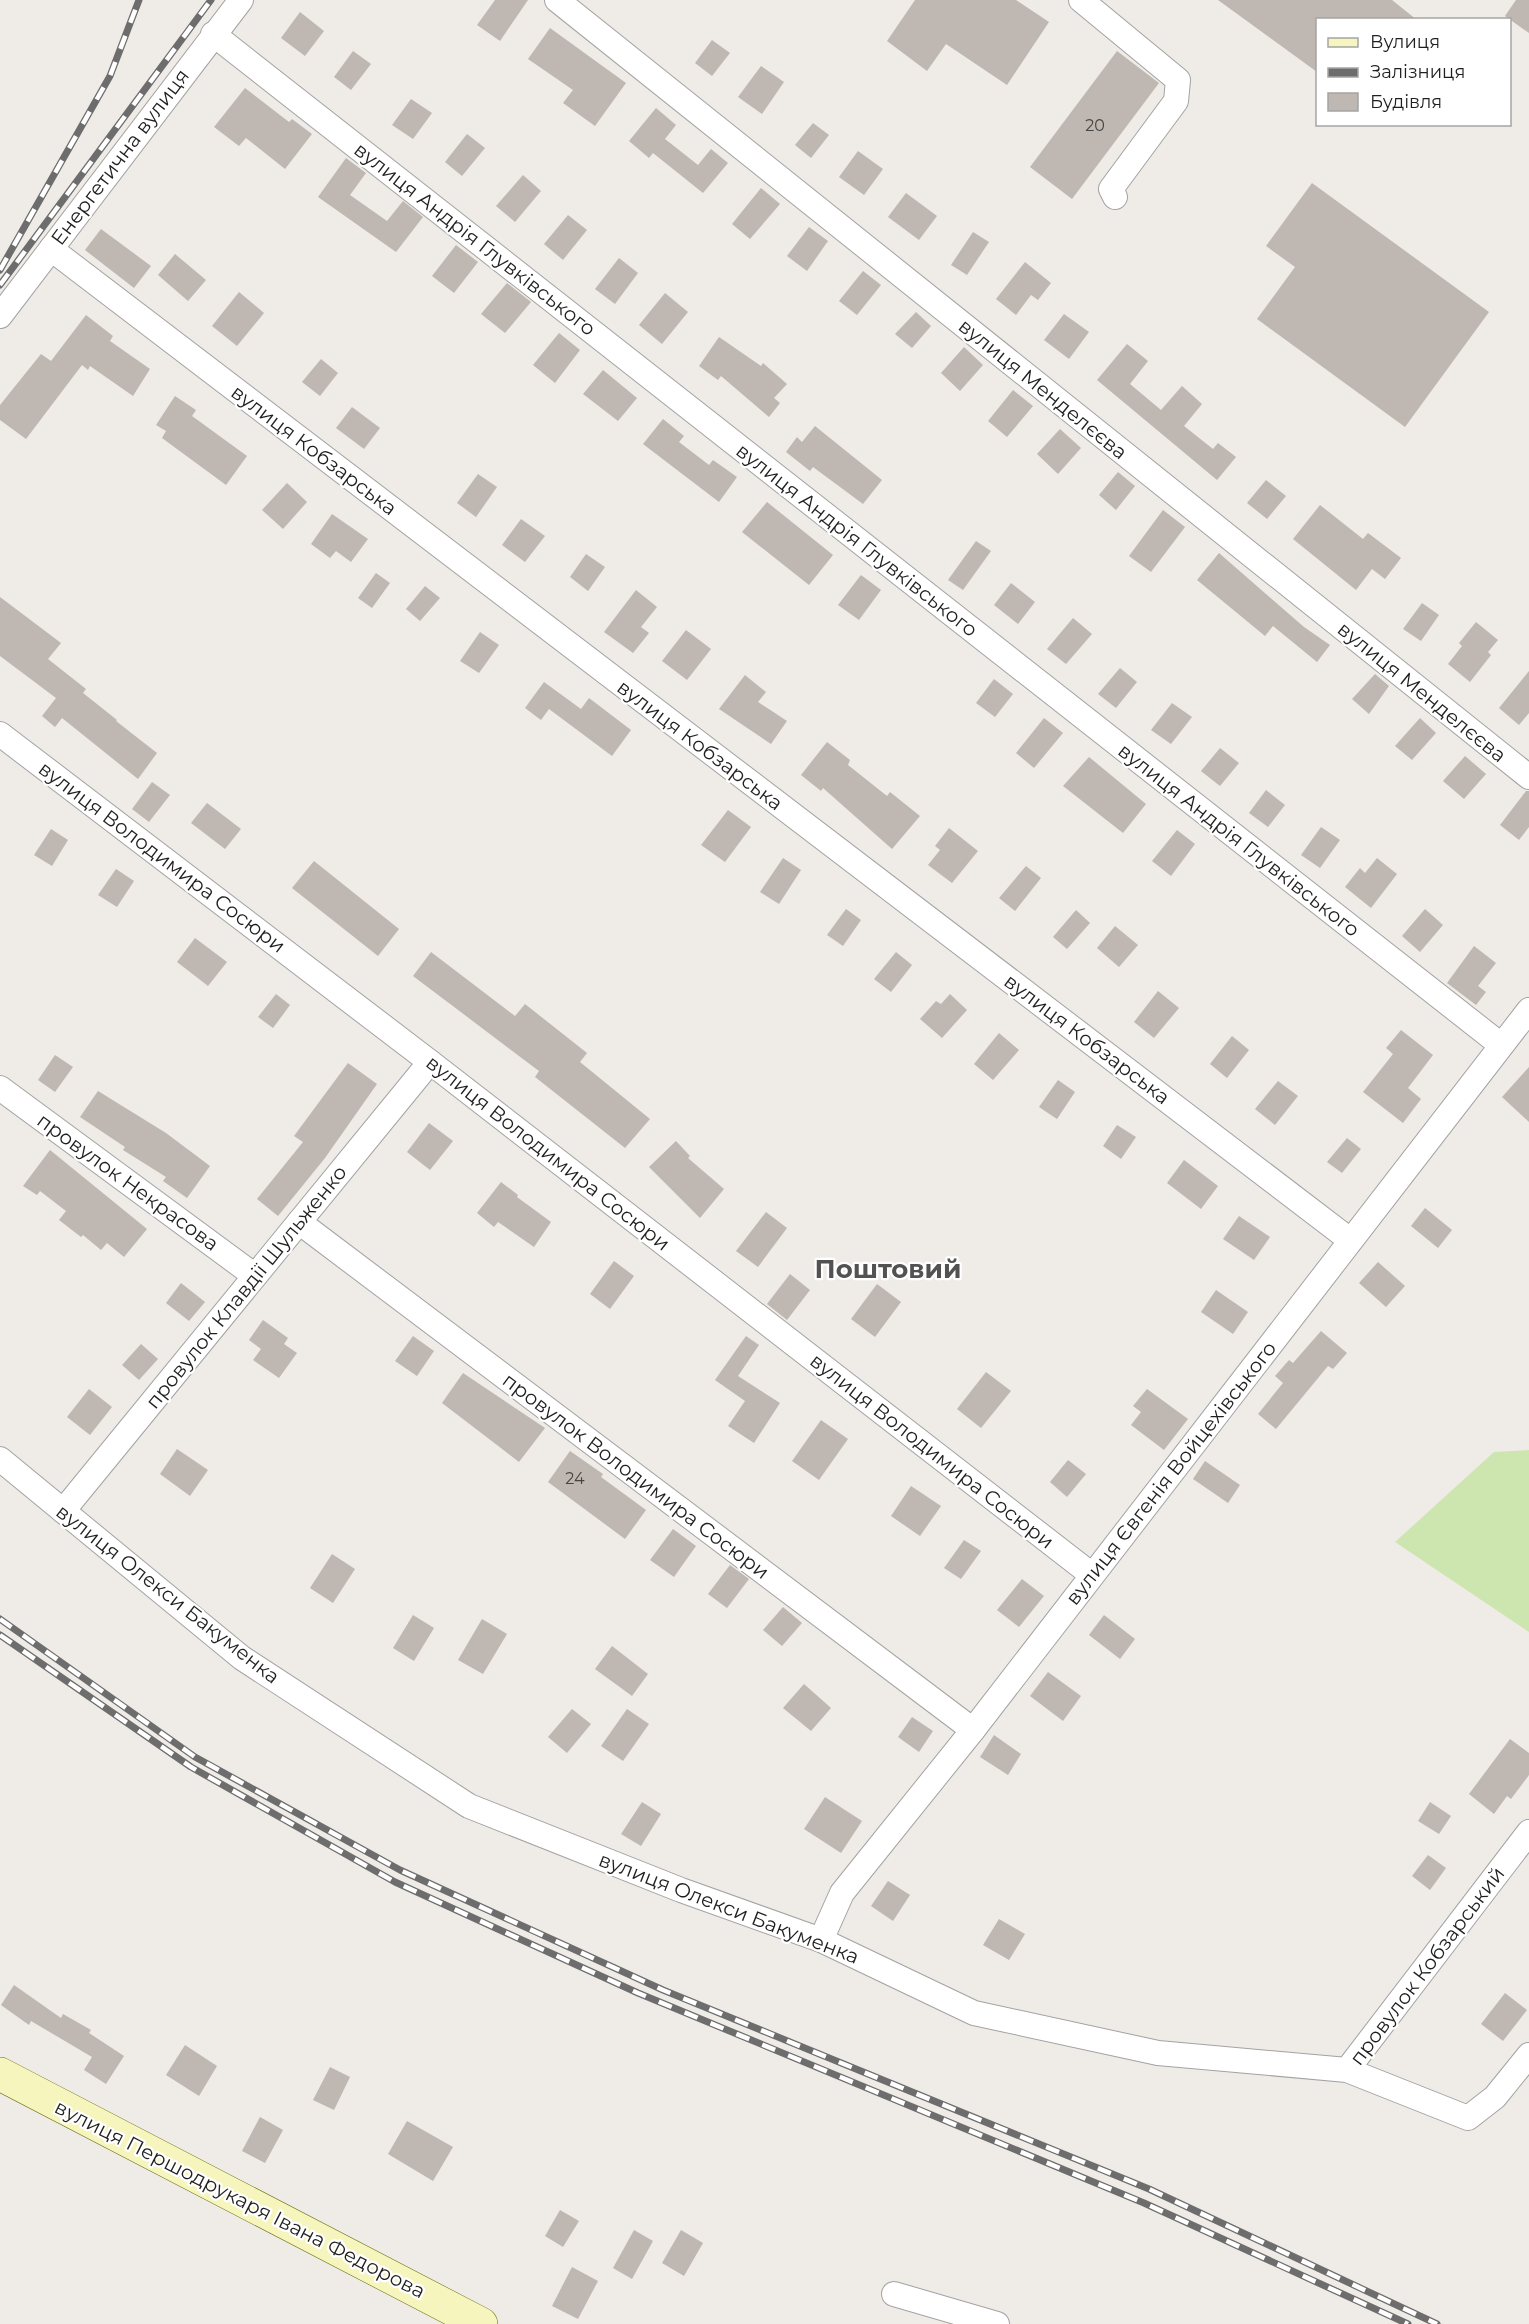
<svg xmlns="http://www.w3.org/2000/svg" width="1529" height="2324" viewBox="0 0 1529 2324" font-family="Montserrat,sans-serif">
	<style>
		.grass { fill: #cde5af }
		.building { fill: #bfb7b2 }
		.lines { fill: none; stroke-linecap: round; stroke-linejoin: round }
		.street-casing { stroke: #a3a3a3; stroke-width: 26 }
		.secondary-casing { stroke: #6a6f0d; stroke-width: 34 }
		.street { stroke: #fff; stroke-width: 24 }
		.secondary { stroke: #f5f5bd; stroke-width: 33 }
		.rail-casing { stroke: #6d6d6d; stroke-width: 7 }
		.rail { stroke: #fff; stroke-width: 4.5; stroke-dasharray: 14; stroke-linecap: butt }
		.labels { text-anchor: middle; stroke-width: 4.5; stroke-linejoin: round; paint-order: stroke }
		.number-label { font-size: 16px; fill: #474544 }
		.street-label { font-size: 20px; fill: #1f1f1f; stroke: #fff }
		.district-label { font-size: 26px; font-weight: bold; fill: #525252; stroke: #fff }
	</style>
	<rect width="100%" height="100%" fill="#efebe6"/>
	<polygon class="grass" points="1529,1450 1529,1632 1395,1542 1494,1452"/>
	<g class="building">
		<polygon points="495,0 528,0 500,41 477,25"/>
		<polygon points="915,0 1016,0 1049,22 1007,85 946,44 927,71 887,41"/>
		<polygon points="1218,0 1392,0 1417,20 1317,20 1317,72"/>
		<polygon points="1516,0 1529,0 1529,33 1505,16"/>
		<polygon points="300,12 324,31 305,56 281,38"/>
		<polygon points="550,28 626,83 595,126 563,103 573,90 528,59"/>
		<polygon points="712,40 730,53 712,76 695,63"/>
		<polygon points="353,51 371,64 351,90 334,77"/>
		<polygon points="1117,51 1159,83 1072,199 1030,167"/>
		<polygon points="761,66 784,82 762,114 738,97"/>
		<polygon points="245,88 289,122 292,119 312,134 285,169 246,138 239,146 214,127"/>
		<polygon points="411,99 432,113 413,139 392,125"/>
		<polygon points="656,108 676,125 665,139 698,165 711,149 728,163 703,193 653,153 649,158 629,141"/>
		<polygon points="813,123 829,135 811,158 795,145"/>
		<polygon points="467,134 485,148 462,176 445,162"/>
		<polygon points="858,151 883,169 864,195 839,177"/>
		<polygon points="346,158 366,173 350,195 387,221 403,201 423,217 396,252 318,197"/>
		<polygon points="523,175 541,191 515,222 496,206"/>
		<polygon points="1312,183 1489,312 1405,427 1257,319 1295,267 1266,246"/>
		<polygon points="761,188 780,204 750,239 732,224"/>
		<polygon points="906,193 937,216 919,240 888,217"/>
		<polygon points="568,215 587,230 563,260 544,244"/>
		<polygon points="809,227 828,241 807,271 787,256"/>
		<polygon points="101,229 151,266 134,288 85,250"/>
		<polygon points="973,232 989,242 967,275 951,265"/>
		<polygon points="456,245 478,262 454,293 432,276"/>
		<polygon points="175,254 206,280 188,301 158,275"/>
		<polygon points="619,258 638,273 615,304 595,289"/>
		<polygon points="1025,262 1051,283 1038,300 1031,295 1016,315 996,299"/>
		<polygon points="863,271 881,285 857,315 839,301"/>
		<polygon points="507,283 531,302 505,333 481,314"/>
		<polygon points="239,292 264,313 237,346 212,326"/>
		<polygon points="665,293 688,312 662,344 639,325"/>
		<polygon points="916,312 931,326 912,348 895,334"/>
		<polygon points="1064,314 1089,332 1069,359 1044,340"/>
		<polygon points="86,315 113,336 110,341 150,369 133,396 90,366 88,370 82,365 26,439 0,420 0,405 41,354 51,361"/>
		<polygon points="559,333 580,350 555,383 533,365"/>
		<polygon points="719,337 761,366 763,363 787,384 774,398 780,403 769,417 721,376 718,380 699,366"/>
		<polygon points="1127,344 1148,361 1130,384 1161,410 1182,386 1202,404 1184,426 1213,449 1218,443 1236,457 1217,480 1097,380"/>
		<polygon points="964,347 983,365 960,391 941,373"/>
		<polygon points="321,359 338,373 320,396 302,382"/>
		<polygon points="603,370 637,398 618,421 583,394"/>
		<polygon points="1013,390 1033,406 1007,437 988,421"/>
		<polygon points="175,396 196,410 192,416 247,456 226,485 162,438 166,431 156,425"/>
		<polygon points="352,407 380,428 364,449 336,428"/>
		<polygon points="663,419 684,436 679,442 709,465 713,460 737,477 719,502 643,444"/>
		<polygon points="815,426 882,480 863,504 813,467 810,471 786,452 797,437 802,442"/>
		<polygon points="1060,429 1081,448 1058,474 1037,454"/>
		<polygon points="1118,472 1135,486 1116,510 1099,495"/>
		<polygon points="478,474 497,487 476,517 457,503"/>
		<polygon points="1266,480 1286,496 1267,519 1247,503"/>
		<polygon points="287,483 307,502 283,529 262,510"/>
		<polygon points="767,502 833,555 809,585 742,532"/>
		<polygon points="1320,505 1363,539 1368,533 1401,558 1385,579 1372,569 1356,590 1293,539"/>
		<polygon points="1163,510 1185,527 1151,572 1129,556"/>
		<polygon points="332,514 368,539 351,562 336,551 330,558 311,544"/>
		<polygon points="521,519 545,536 525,562 502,545"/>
		<polygon points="976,541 991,551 963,590 948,580"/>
		<polygon points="1219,553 1304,627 1330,645 1317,662 1273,626 1265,636 1197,580"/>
		<polygon points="586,554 605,567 588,591 570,577"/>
		<polygon points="376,573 390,583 372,608 358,598"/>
		<polygon points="861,575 881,590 859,620 838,605"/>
		<polygon points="1011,583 1035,602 1018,624 994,605"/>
		<polygon points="425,586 440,598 420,621 406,609"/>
		<polygon points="636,590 657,607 641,627 649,633 633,653 604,632"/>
		<polygon points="0,597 61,643 48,659 86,689 83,693 117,720 116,721 157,753 138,779 62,718 55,727 42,716 56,698 0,656"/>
		<polygon points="1422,603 1439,615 1421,641 1403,629"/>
		<polygon points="1073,618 1092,634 1066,664 1047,649"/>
		<polygon points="1476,622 1498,640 1488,652 1491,655 1470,682 1448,664 1462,646 1459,643"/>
		<polygon points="686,630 711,649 687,680 662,661"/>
		<polygon points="480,632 499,645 479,673 460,661"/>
		<polygon points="1120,668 1137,682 1116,708 1098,694"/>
		<polygon points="1529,671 1529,713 1519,725 1499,708"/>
		<polygon points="1375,674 1389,686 1369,714 1352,699"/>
		<polygon points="745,675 766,692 758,702 787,721 771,744 719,709"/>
		<polygon points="994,679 1013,694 995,717 976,703"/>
		<polygon points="544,682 581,709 589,698 631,730 612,756 549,709 541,720 525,708"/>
		<polygon points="1172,703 1192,717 1171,744 1151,730"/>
		<polygon points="1044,718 1063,733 1034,768 1016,753"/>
		<polygon points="1420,718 1436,733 1412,760 1395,746"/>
		<polygon points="827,742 850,760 848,765 887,796 890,792 920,816 892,849 823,788 821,791 801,775"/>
		<polygon points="1220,748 1239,763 1220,786 1201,771"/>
		<polygon points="1465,756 1486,774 1464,799 1443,781"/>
		<polygon points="1089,757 1146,804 1123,833 1063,786"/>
		<polygon points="152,782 170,795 149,822 132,809"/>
		<polygon points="1266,790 1285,805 1268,827 1249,813"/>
		<polygon points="1526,791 1529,791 1529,827 1519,840 1500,825"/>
		<polygon points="207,803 241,829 225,849 191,823"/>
		<polygon points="728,810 751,827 725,862 701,845"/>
		<polygon points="1321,827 1340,840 1320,868 1301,855"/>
		<polygon points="949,828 978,851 952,883 928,865 940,850 935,846"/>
		<polygon points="51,829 68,840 52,866 34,855"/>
		<polygon points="1177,830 1195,844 1171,876 1152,861"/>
		<polygon points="783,858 801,870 779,904 760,892"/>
		<polygon points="1377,858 1397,874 1371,908 1345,887 1360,868 1365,873"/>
		<polygon points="314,861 399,929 378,956 292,888"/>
		<polygon points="1026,866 1041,878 1015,911 999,898"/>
		<polygon points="116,869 134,881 117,907 98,895"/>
		<polygon points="846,909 861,920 843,946 827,935"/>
		<polygon points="1425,909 1443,925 1420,952 1402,936"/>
		<polygon points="1076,910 1090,923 1067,949 1053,937"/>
		<polygon points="1115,926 1138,945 1119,967 1097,948"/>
		<polygon points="195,938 227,962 208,986 177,962"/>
		<polygon points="1474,946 1496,963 1478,986 1486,992 1476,1005 1447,983"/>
		<polygon points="431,952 515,1016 525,1004 587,1053 580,1062 650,1119 625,1148 535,1077 539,1071 413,976"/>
		<polygon points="896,952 912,965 891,992 874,979"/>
		<polygon points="1158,991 1179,1008 1154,1038 1134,1022"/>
		<polygon points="276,994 290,1005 273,1028 258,1017"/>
		<polygon points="950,994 967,1010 942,1038 920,1019 936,1001 941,1004"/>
		<polygon points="1401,1030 1433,1055 1408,1088 1421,1099 1403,1123 1363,1092 1393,1054 1386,1048"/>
		<polygon points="999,1033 1019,1050 993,1080 974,1064"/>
		<polygon points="1232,1036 1249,1050 1227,1078 1210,1064"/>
		<polygon points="55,1055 73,1067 55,1092 38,1080"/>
		<polygon points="348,1063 377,1084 325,1158 278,1216 257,1199 303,1142 294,1136"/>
		<polygon points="1529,1067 1529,1122 1502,1097"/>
		<polygon points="1058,1080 1075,1092 1057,1119 1039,1107"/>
		<polygon points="1278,1081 1298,1096 1275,1125 1255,1109"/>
		<polygon points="98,1091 166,1133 210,1166 187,1198 163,1181 166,1177 123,1150 125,1147 80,1117"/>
		<polygon points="429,1123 453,1141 430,1170 407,1152"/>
		<polygon points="1117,1125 1136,1137 1121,1159 1103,1146"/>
		<polygon points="1347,1138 1361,1149 1342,1173 1327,1162"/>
		<polygon points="676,1141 690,1156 688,1158 724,1189 700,1218 649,1167"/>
		<polygon points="50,1150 147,1229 124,1257 107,1243 101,1250 83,1235 81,1237 59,1220 66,1211 40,1191 37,1195 23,1186"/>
		<polygon points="1184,1160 1218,1186 1201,1209 1167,1183"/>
		<polygon points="501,1182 518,1195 517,1197 551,1222 534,1247 498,1222 494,1227 477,1213"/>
		<polygon points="1425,1208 1452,1230 1438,1248 1411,1226"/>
		<polygon points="766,1212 787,1228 758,1267 736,1251"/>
		<polygon points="1239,1216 1270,1237 1254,1260 1223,1239"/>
		<polygon points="614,1261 634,1276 610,1309 590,1294"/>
		<polygon points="1378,1262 1405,1286 1386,1307 1359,1283"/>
		<polygon points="790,1274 810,1290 787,1320 767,1304"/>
		<polygon points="181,1283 205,1302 189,1321 166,1303"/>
		<polygon points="877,1284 901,1302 875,1337 851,1319"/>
		<polygon points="1216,1290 1248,1312 1233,1334 1201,1312"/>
		<polygon points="263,1320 288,1338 284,1344 297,1353 279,1378 253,1360 261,1349 249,1340"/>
		<polygon points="1321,1331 1347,1353 1333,1369 1328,1366 1276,1429 1258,1414 1283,1383 1275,1376 1289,1360 1293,1363"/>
		<polygon points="413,1336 434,1351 417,1376 395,1361"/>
		<polygon points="746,1336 759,1345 738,1376 780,1403 754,1443 728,1426 745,1401 715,1380"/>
		<polygon points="141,1344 158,1359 139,1380 122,1365"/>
		<polygon points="986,1372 1011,1391 981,1428 957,1409"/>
		<polygon points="463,1373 545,1428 519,1462 442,1403"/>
		<polygon points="89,1389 112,1407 90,1435 67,1417"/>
		<polygon points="1147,1389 1188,1419 1164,1450 1131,1425 1141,1412 1133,1406"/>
		<polygon points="821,1420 848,1439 819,1480 792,1461"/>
		<polygon points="177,1449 208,1470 190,1496 160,1474"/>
		<polygon points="570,1451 603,1474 601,1477 646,1510 625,1539 548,1482"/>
		<polygon points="1068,1460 1086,1474 1067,1497 1050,1482"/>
		<polygon points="1205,1461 1240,1485 1228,1503 1193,1479"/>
		<polygon points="911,1486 941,1506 920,1536 891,1516"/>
		<polygon points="673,1529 696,1546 674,1577 650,1560"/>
		<polygon points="964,1540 981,1551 961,1579 944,1568"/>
		<polygon points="332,1554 355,1569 333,1603 310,1588"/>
		<polygon points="730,1565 749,1579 727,1608 708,1594"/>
		<polygon points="1022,1579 1044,1596 1019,1627 997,1610"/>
		<polygon points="783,1607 802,1623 782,1646 763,1630"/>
		<polygon points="413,1615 434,1628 414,1661 393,1648"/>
		<polygon points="1104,1615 1135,1639 1120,1659 1089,1635"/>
		<polygon points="482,1619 507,1634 483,1674 458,1660"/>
		<polygon points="612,1646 648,1674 632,1696 595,1669"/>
		<polygon points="1048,1672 1081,1696 1063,1721 1030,1696"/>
		<polygon points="804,1684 831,1708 811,1731 783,1708"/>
		<polygon points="572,1709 591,1724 567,1753 548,1737"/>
		<polygon points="627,1709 649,1724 623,1761 601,1746"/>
		<polygon points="912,1717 933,1731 919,1752 898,1737"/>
		<polygon points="994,1735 1021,1754 1008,1775 980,1757"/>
		<polygon points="1510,1739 1529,1753 1529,1775 1511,1799 1507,1796 1494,1814 1469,1794"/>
		<polygon points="825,1797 862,1821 841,1853 804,1829"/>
		<polygon points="642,1802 661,1814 641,1846 621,1834"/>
		<polygon points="1430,1802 1451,1816 1439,1834 1418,1821"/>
		<polygon points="1428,1855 1446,1868 1430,1890 1412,1876"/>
		<polygon points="888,1881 910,1895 893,1921 871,1906"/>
		<polygon points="999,1919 1025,1934 1009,1960 983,1945"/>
		<polygon points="14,1985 61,2018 63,2014 91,2030 89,2033 124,2056 106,2084 84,2070 92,2057 31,2021 29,2025 1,2005"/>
		<polygon points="1505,1993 1527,2010 1503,2041 1481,2024"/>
		<polygon points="185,2045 217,2066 199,2096 166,2075"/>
		<polygon points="330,2067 350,2077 334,2110 313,2100"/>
		<polygon points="260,2117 283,2130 265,2163 242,2151"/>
		<polygon points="407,2121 453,2147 433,2181 388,2154"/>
		<polygon points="560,2210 579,2221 563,2247 545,2236"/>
		<polygon points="634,2230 653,2241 632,2279 613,2268"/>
		<polygon points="681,2230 703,2243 684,2276 662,2263"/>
		<polygon points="572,2267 598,2281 578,2319 552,2306"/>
	</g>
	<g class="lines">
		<defs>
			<g id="street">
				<polyline points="557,0 1529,777"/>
				<polyline points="1081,0 1178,80 1176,101 1111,189 1115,197"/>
				<polyline points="213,34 1501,1045"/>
				<polyline points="51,249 1350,1240"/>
				<polyline points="0,316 241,0"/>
				<polyline points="0,734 430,1062 1092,1575"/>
				<polyline points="0,1088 255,1276"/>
				<polyline points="299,1222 973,1730"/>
				<polyline points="0,1459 242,1658 469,1806 681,1890 821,1940 974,2013 1158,2053 1347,2070 1468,2118 1495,2097 1529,2055"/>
				<polyline points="63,1511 430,1062"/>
				<polyline points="821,1940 842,1893 973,1730 1529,1010"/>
				<polyline points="1347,2070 1529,1832"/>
				<polyline points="894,2294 997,2324"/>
			</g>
			<polyline id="secondary" points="0,2074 481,2324"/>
		</defs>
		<use href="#street" class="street-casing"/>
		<use href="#secondary" class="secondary-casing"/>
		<use href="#street" class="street"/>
		<use href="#secondary" class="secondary"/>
		<defs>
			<g id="rail">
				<polyline points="0,270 110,76 139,0"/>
				<polyline points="0,285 211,0"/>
				<polyline points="0,1619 195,1757 400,1870 663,1990 1149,2189 1437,2324"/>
				<polyline points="0,1635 191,1767 395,1882 638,1993 1144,2203 1408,2324"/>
			</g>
		</defs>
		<use href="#rail" class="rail-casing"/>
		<use href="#rail" class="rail"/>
	</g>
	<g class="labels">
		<g class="number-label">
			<text x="1095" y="131">20</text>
			<text x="575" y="1484">24</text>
		</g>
		<g class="street-label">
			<text transform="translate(120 157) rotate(-53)" y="7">Енергетична вулиця</text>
			<text transform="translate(475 239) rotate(38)" y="7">вулиця Андрія Глувківського</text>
			<text transform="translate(1043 389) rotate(39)" y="7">вулиця Менделєєва</text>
			<text transform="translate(314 450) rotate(37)" y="7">вулиця Кобзарська</text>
			<text transform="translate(857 540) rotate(38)" y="7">вулиця Андрія Глувківського</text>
			<text transform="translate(1422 692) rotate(39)" y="7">вулиця Менделєєва</text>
			<text transform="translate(700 745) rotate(37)" y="7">вулиця Кобзарська</text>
			<text transform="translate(1239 840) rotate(38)" y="7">вулиця Андрія Глувківського</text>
			<text transform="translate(162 857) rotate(37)" y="7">вулиця Володимира Сосюри</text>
			<text transform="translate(1087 1039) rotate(37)" y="7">вулиця Кобзарська</text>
			<text transform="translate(548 1153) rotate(38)" y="7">вулиця Володимира Сосюри</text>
			<text transform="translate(128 1182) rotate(36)" y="7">провулок Некрасова</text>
			<text transform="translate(246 1287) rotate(-51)" y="7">провулок Клавдії Шульженко</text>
			<text transform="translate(932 1451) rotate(38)" y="7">вулиця Володимира Сосюри</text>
			<text transform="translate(1171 1473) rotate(-52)" y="7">вулиця Євгенія Войцехівського</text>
			<text transform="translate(636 1476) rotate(37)" y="7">провулок Володимира Сосюри</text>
			<text transform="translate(168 1594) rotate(38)" y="7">вулиця Олекси Бакуменка</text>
			<text transform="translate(729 1908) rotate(21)" y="7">вулиця Олекси Бакуменка</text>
			<text transform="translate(1427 1966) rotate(-53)" y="7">провулок Кобзарський</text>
			<text transform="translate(240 2199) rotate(27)" y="7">вулиця Першодрукаря Івана Федорова</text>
		</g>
		<g class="district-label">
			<text x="888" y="1278">Поштовий</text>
		</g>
	</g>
	<rect x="1316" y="18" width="195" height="108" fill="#ffffff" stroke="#a5a5a5" stroke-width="1.5"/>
	<rect x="1328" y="38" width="30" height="9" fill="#f5f5bd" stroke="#a5a5a5" stroke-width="1.5"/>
	<text x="1370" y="48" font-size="18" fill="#1f1f1f">Вулиця</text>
	<rect x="1328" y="68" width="30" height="9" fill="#6d6d6d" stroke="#a5a5a5" stroke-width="1.5"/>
	<text x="1370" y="78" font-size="18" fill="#1f1f1f">Залізниця</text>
	<rect x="1328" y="93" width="30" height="18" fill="#bfb7b2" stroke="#a5a5a5" stroke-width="1.5"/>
	<text x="1370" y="108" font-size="18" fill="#1f1f1f">Будівля</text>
</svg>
